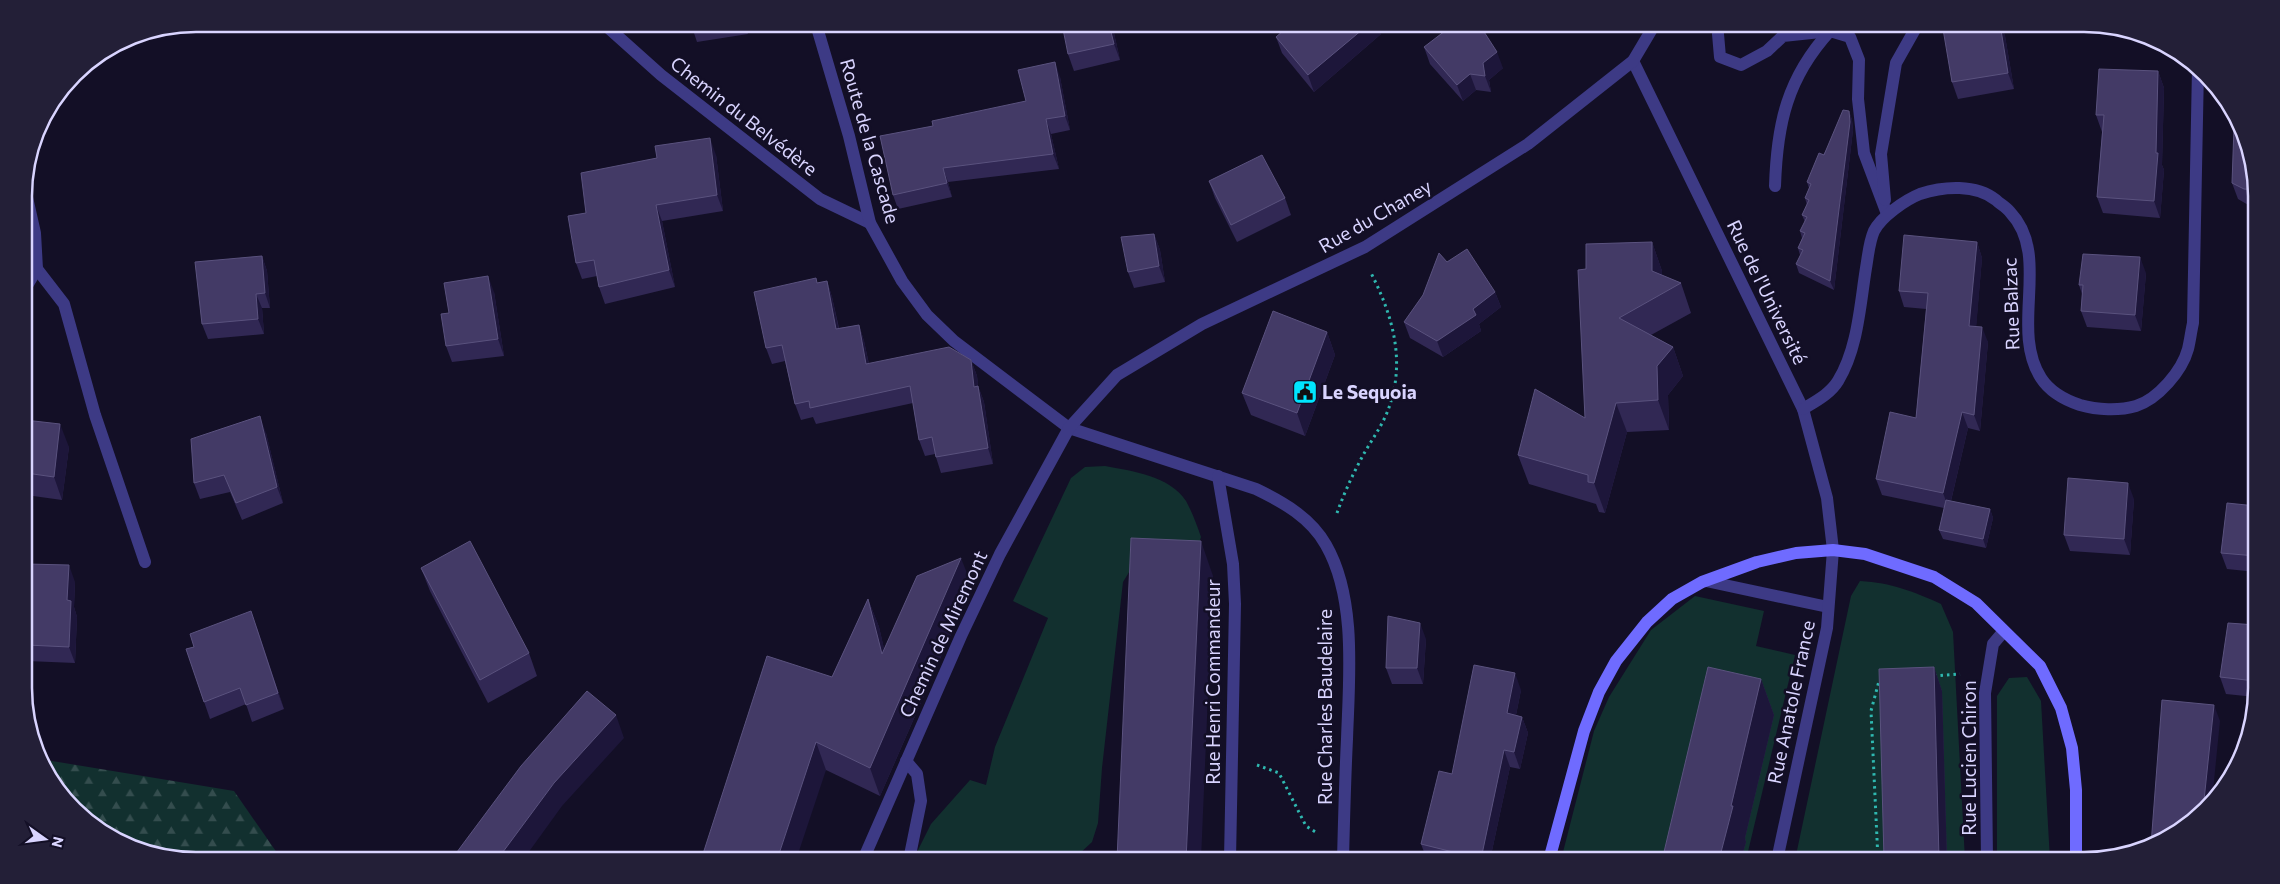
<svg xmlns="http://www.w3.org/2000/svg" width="2280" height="884" viewBox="0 0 2280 884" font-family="Commissioner,sans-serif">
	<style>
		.forest { fill: url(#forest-firs) }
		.park { fill: #12302f }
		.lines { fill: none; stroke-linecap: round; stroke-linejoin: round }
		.path { stroke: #2fb8b0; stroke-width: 3; stroke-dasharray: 2.5 4; stroke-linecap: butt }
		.service { stroke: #3d3a85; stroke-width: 12 }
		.minor { stroke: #3d3a85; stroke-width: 12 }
		.secondary { stroke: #6f6bff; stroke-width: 12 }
		.wall { fill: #312854 }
		.shaded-wall { fill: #1d163a }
		.building { fill: #433a66; stroke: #5a527e }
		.labels { text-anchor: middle; stroke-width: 5; stroke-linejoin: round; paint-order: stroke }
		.street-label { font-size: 19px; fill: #d9d4ff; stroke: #130f26 }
		.poi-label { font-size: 19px; font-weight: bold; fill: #d9d4ff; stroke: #130f26; text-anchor: start }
		.rim { fill: none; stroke: #d9d4ff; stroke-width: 2.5 }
	</style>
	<defs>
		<pattern id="forest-firs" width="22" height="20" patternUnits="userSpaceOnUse" patternTransform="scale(1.25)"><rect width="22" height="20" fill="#12302f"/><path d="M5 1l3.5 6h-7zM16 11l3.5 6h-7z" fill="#344d4e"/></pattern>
	</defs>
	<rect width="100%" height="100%" fill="#130f26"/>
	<polygon class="forest" points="46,760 234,791 282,860 196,860 141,851 66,801"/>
	<g class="park">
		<path d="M1105,466C1132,471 1170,476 1186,501C1192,512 1197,525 1201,537L1197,550L1134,564L1123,582L1102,768L1098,823L1092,842L1078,855L1077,860H913L931,824L970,780L986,785L995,747L1048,618L1013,601L1071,478L1085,467Z"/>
		<path d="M1860,581C1892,583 1912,591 1941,604L1953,632L1965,860H1795L1851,596Z"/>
		<polygon points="1695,596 1764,611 1756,646 1795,655 1746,860 1561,860 1594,731 1609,697 1651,630"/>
		<polygon points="2027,677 2041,701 2050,860 1997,860 1997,696 2009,678"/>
	</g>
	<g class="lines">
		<g class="path">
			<path d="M1337,513C1343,496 1351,478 1360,461C1368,445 1379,431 1386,415C1407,366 1394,318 1371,273"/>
			<polyline points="1934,676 1960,674"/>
			<polyline points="1257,765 1279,773 1306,826 1317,833"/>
			<polyline points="1878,860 1871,711 1879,681 1883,681"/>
		</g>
		<g class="service">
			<polyline points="1718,34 1720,57 1741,65 1767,51 1783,36 1830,31 1850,37 1859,60 1858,99 1864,153 1887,214"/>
			<path d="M1775,186C1777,124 1787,78 1830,31"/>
			<polyline points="1885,200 1881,154 1896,63 1918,24"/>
			<polyline points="37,269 64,304 95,415 145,562"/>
			<polyline points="1706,581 1828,607"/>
			<polyline points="906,761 917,774 921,801 909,860"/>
		</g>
		<g class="minor">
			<polyline points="604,24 661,75 820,199 870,223"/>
			<path d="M816,24L849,136L870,223L902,281L927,315L954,341L1069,428L1256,489C1283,502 1311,518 1326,545C1357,599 1349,679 1347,739C1345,779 1344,820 1343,860"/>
			<polyline points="1633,61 1803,409 1827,498 1833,550 1827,628 1777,860"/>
			<polyline points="24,184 35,233 37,269 25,289"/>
			<path d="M1803,409C1816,401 1830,394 1838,381C1858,348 1860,305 1866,268C1868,257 1869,242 1874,231C1881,217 1905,200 1920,194C1944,186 1976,184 1996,200C2000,204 2006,207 2010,212C2052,256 2009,328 2041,378C2050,392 2065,400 2080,405C2097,410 2119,411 2136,406C2158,399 2182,371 2188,349C2190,341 2191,332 2193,323L2198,68"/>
			<polyline points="1218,476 1233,564 1235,604 1230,859"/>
			<polyline points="863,860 961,636 1000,554 1069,428 1117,375 1202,324 1365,247 1528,144 1633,61 1655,24"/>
			<polyline points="1987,860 1985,693 1993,644 2004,631"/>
		</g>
		<polyline class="secondary" points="1549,860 1584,731 1599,692 1616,661 1647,622 1672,599 1702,582 1757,562 1796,553 1833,550 1865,554 1934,577 1976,603 2040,666 2061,708 2072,748 2076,790 2076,860"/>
	</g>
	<g class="wall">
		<polygon points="691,24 746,24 748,34 697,42"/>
		<polygon points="1112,24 1120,60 1074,71 1068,54"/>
		<polygon points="1975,24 2001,24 2005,36 2014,89 1958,99 1952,82"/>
		<polygon points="1381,34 1314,92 1282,53 1276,37"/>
		<polygon points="1424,47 1503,68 1489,80 1491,92 1476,90 1463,101 1430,64"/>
		<polygon points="2158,71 2164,88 2162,165 2164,170 2160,218 2103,213 2097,197 2102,132 2096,115"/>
		<polygon points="1060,77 1070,130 1051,134 1059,169 948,182 952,197 898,209 893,195 933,126 1026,101"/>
		<polygon points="1849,111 1852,120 1853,130 1834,290 1799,273 1796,264 1800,255 1798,248 1802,238 1800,231 1805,222 1802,215 1807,205 1805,198 1809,188 1807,182"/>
		<polygon points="716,155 723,211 662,221 675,287 605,304 599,287 597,276 582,279 576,263 586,213"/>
		<polygon points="2255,174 2255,206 2250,206 2238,199 2232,183"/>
		<polygon points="1209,181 1285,198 1291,215 1237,242 1215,198"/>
		<polygon points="1154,234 1160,250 1165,282 1134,288 1128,272"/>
		<polygon points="1652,242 1662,271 1662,275 1681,283 1691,313 1651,335 1673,347 1683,376 1668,395 1669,430 1627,432 1605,513 1599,512 1596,504 1529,484 1518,455 1585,418 1586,269"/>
		<polygon points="1977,242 1982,258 1976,326 1988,342 1980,431 1968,428 1951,501 1990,509 1993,518 1986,548 1943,539 1939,530 1944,508 1882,495 1876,479 1916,418 1926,309 1904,307 1899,291"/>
		<polygon points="262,256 267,271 270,308 262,308 264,334 208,339 202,324"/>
		<polygon points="1447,262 1495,292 1501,307 1479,324 1481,331 1443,357 1410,338 1404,322"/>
		<polygon points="2146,273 2141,331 2087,327 2081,311 2082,294 2079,285"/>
		<polygon points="816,278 817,283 827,281 832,297 839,328 859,325 864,341 869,364 971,360 977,376 978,386 984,402 993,464 941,473 935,454 925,456 919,440 913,403 816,424 813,417 801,420 795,404 785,361 772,364 766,348"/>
		<polygon points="494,292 504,356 452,362 446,346 449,313"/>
		<polygon points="1327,332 1335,355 1305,436 1251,415 1242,393"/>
		<polygon points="25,420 69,447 62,500 26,495"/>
		<polygon points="2255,420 2256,452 2251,440"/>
		<polygon points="266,433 283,503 242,520 230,492 200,499 194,483"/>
		<polygon points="2134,499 2130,555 2070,551 2064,535"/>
		<polygon points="2256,506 2256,572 2227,569 2221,553"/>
		<polygon points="26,564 75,582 74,607 77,617 75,663 27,661"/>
		<polygon points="421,568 529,653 537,676 488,703 430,591"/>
		<polygon points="972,586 880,796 826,770 701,860 832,677 868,599 879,627 884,649"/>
		<polygon points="2256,625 2256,688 2255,697 2226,694 2220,677"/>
		<polygon points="257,628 284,709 252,722 246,704 210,719 186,649"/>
		<polygon points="1426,639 1423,684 1392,684 1386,668"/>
		<polygon points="1934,667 1942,691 1947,860 1884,860"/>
		<polygon points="1761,679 1774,715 1745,838 1746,842 1741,860 1667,860 1664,852"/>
		<polygon points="1521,690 1516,715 1522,717 1528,733 1520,769 1510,767 1490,860 1427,860 1421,844 1452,774"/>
	</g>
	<g class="shaded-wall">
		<polygon points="744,24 746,24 748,34"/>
		<polygon points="1109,24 1112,24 1120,60 1114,44"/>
		<polygon points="1369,24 1378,24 1381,34 1314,92 1308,75"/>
		<polygon points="2000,24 2001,24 2005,36 2014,89 2008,73"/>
		<polygon points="1497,52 1503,68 1489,80 1491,92 1485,76 1483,63"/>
		<polygon points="1055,62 1060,77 1070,130 1065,116"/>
		<polygon points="2158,71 2164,88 2162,165 2164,170 2160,218 2154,201"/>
		<polygon points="1470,74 1476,90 1463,101 1457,85"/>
		<polygon points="1849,111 1852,120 1853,130 1834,290 1830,281"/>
		<polygon points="1046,119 1051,134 1059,169 1053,154"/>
		<polygon points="710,138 716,155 723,211 717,195"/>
		<polygon points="943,168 948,182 952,197 947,183"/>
		<polygon points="656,205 662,221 675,287 669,270"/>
		<polygon points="1154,234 1160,250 1165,282 1159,266"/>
		<polygon points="1652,242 1662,271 1663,293 1652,271"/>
		<polygon points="1977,242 1982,258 1975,342 1969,326"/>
		<polygon points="262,256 267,271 270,308 265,293"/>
		<polygon points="2140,257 2146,273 2141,331 2135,315"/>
		<polygon points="488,276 494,292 504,356 498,339"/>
		<polygon points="827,281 832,297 842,345 836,329"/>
		<polygon points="1495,292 1501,307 1479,324 1481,331 1443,357 1437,341 1473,309"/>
		<polygon points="256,294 262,308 264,334 258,319"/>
		<polygon points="859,325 864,341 872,380 866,364"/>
		<polygon points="1982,327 1988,342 1980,431 1974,415"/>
		<polygon points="1327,332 1335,355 1305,436 1297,413"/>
		<polygon points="1673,347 1683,376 1668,395 1669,430 1658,400 1657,366"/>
		<polygon points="971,360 977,376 980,403 974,387"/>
		<polygon points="978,386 984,402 993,464 988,448"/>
		<polygon points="1616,403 1627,432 1605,513 1594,483"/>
		<polygon points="1962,412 1968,428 1949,509 1943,493"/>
		<polygon points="260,416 266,433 283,503 277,487"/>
		<polygon points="60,424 69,447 62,500 54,477"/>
		<polygon points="2128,483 2134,499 2130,555 2124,539"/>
		<polygon points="1990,509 1993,518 1986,548 1983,539"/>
		<polygon points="1201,541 1213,576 1201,860 1186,860"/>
		<polygon points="961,558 972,586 880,796 870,768"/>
		<polygon points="69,565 75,582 74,607 77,617 75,663 69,647 67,600"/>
		<polygon points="868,599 879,627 892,682 882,654"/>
		<polygon points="251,611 257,628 284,709 278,693"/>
		<polygon points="1420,623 1426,639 1423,684 1417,668"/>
		<polygon points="1934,667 1942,691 1947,860 1940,860 1939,858"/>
		<polygon points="1515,673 1521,690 1513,730 1507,713"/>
		<polygon points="1761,679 1774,715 1745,838 1746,842 1741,860 1719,860"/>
		<polygon points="2214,705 2220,721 2212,801 2203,810"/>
		<polygon points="616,715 624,738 562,806 523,860 497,860 554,783"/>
		<polygon points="1522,717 1528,733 1520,769 1514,752"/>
		<polygon points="816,742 826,770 796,860 777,860"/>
		<polygon points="1504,750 1510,767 1490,860 1481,860"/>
	</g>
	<g class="building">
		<polygon points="691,24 706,24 691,26"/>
		<polygon points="1062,24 1109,24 1114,44 1068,54"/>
		<polygon points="1291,24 1369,24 1308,75 1276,37"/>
		<polygon points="1454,24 1479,24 1497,52 1483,63 1485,76 1470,74 1457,85 1424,47"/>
		<polygon points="1975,24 2000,24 2008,73 1952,82 1943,29"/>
		<polygon points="1055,62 1065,116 1046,119 1053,154 943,168 947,183 893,195 880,136 933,126 932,121 1026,101 1018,70"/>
		<polygon points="2099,69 2158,71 2156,153 2158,153 2154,201 2097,197 2104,115 2096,115"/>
		<polygon points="1843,110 1849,111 1850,122 1830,281 1796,264 1803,250 1798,248 1805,233 1800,231 1807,217 1802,215 1809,200 1805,198 1811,184 1807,182 1819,153 1824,155"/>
		<polygon points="2234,127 2235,127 2255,174 2255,190 2244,189 2232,183"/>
		<polygon points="710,138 717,195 656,205 669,270 599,287 594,260 576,263 568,216 586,213 581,173 657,158 655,146"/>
		<polygon points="1262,155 1285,198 1231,225 1209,181"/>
		<polygon points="1154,234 1159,266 1128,272 1121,237"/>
		<polygon points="1904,235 1977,242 1969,326 1982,327 1974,415 1962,412 1943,493 1876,479 1890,412 1916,418 1928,293 1899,291"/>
		<polygon points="1652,242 1652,271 1681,283 1619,318 1673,347 1657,366 1658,400 1616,403 1594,483 1588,482 1588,475 1518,455 1535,389 1585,418 1578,270 1586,269 1586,244"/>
		<polygon points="1467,249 1495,292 1473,309 1476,315 1437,341 1404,322 1423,295 1439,253 1447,262"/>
		<polygon points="2083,254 2140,257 2135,315 2081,311 2083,285 2079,285"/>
		<polygon points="262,256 265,293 256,294 258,319 202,324 195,262"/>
		<polygon points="488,276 498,339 446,346 441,314 449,313 444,283"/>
		<polygon points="816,278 817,283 827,281 836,329 859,325 866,364 949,347 971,360 974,387 978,386 988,448 936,457 932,437 919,440 910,386 810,408 809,401 795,404 782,345 766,348 754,292"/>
		<polygon points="1273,311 1327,332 1297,413 1242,393"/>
		<polygon points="260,416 277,487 236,503 224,475 194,483 191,439"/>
		<polygon points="25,420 60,424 54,477 26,473"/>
		<polygon points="2255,420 2256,441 2251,440"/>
		<polygon points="2068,478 2128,483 2124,539 2064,535"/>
		<polygon points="1946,500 1990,509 1983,539 1939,530"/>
		<polygon points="2227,503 2256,506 2256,556 2221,553"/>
		<polygon points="1131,538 1201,541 1186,860 1117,860"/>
		<polygon points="470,541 529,653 480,680 421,568"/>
		<polygon points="961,558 870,768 816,742 777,860 701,860 767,656 832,677 868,599 882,654 917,576"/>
		<polygon points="26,564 69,565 67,600 71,601 69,647 27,645"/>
		<polygon points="251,611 278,693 246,705 240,688 204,702 186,649 194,647 190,634"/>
		<polygon points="1388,616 1420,623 1417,668 1386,668"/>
		<polygon points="2228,623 2256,625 2256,674 2255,681 2220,677"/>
		<polygon points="1474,665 1515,673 1507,713 1522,717 1514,752 1504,750 1481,859 1421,844 1439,771 1452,774"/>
		<polygon points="1708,667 1761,679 1731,806 1733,806 1719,860 1696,860 1664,852"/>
		<polygon points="1934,667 1939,858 1884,859 1879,669"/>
		<polygon points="587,691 616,715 554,783 497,860 451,860 521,766"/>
		<polygon points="2162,700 2214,705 2203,810 2189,825 2151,845"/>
	</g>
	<defs>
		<symbol id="civic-square" viewBox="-11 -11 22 22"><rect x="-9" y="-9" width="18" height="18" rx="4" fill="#00e5ff" stroke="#130f26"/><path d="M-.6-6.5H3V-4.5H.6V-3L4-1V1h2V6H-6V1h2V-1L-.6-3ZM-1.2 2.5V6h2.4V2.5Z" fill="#111"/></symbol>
	</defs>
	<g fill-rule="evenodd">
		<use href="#civic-square" x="1291" y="378" width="28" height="28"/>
	</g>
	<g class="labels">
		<g class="street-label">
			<text transform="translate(744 116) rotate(38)" y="7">Chemin du Belvédère</text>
			<text transform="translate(870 141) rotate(74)" y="7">Route de la Cascade</text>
			<text transform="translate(1375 216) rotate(-30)" y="7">Rue du Chaney</text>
			<text transform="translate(1767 292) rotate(64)" y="7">Rue de l'Université</text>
			<text transform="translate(2011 304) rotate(-92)" y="7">Rue Balzac</text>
			<text transform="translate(943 634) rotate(-65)" y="7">Chemin de Miremont</text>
			<text transform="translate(1213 682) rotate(-90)" y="7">Rue Henri Commandeur</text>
			<text transform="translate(1791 702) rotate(-78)" y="7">Rue Anatole France</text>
			<text transform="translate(1325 707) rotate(-90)" y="7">Rue Charles Baudelaire</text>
			<text transform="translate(1969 758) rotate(-90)" y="7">Rue Lucien Chiron</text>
		</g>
		<g class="poi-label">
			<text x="1322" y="399">Le Sequoia</text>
		</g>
	</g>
	<path d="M0 0H2280V884H0ZM196 32H2084A164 164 0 0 1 2248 196V688A164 164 0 0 1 2084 852H196A164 164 0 0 1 32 688V196A164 164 0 0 1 196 32Z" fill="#231f37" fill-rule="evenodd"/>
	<path class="rim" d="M196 32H2084A164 164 0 0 1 2248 196V688A164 164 0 0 1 2084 852H196A164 164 0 0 1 32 688V196A164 164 0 0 1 196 32Z"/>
	<g transform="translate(45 839) rotate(104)" stroke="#130f26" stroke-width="4" paint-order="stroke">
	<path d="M0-4L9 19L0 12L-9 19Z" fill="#d9d4ff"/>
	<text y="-8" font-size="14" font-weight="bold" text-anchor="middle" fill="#d9d4ff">N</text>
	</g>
</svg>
